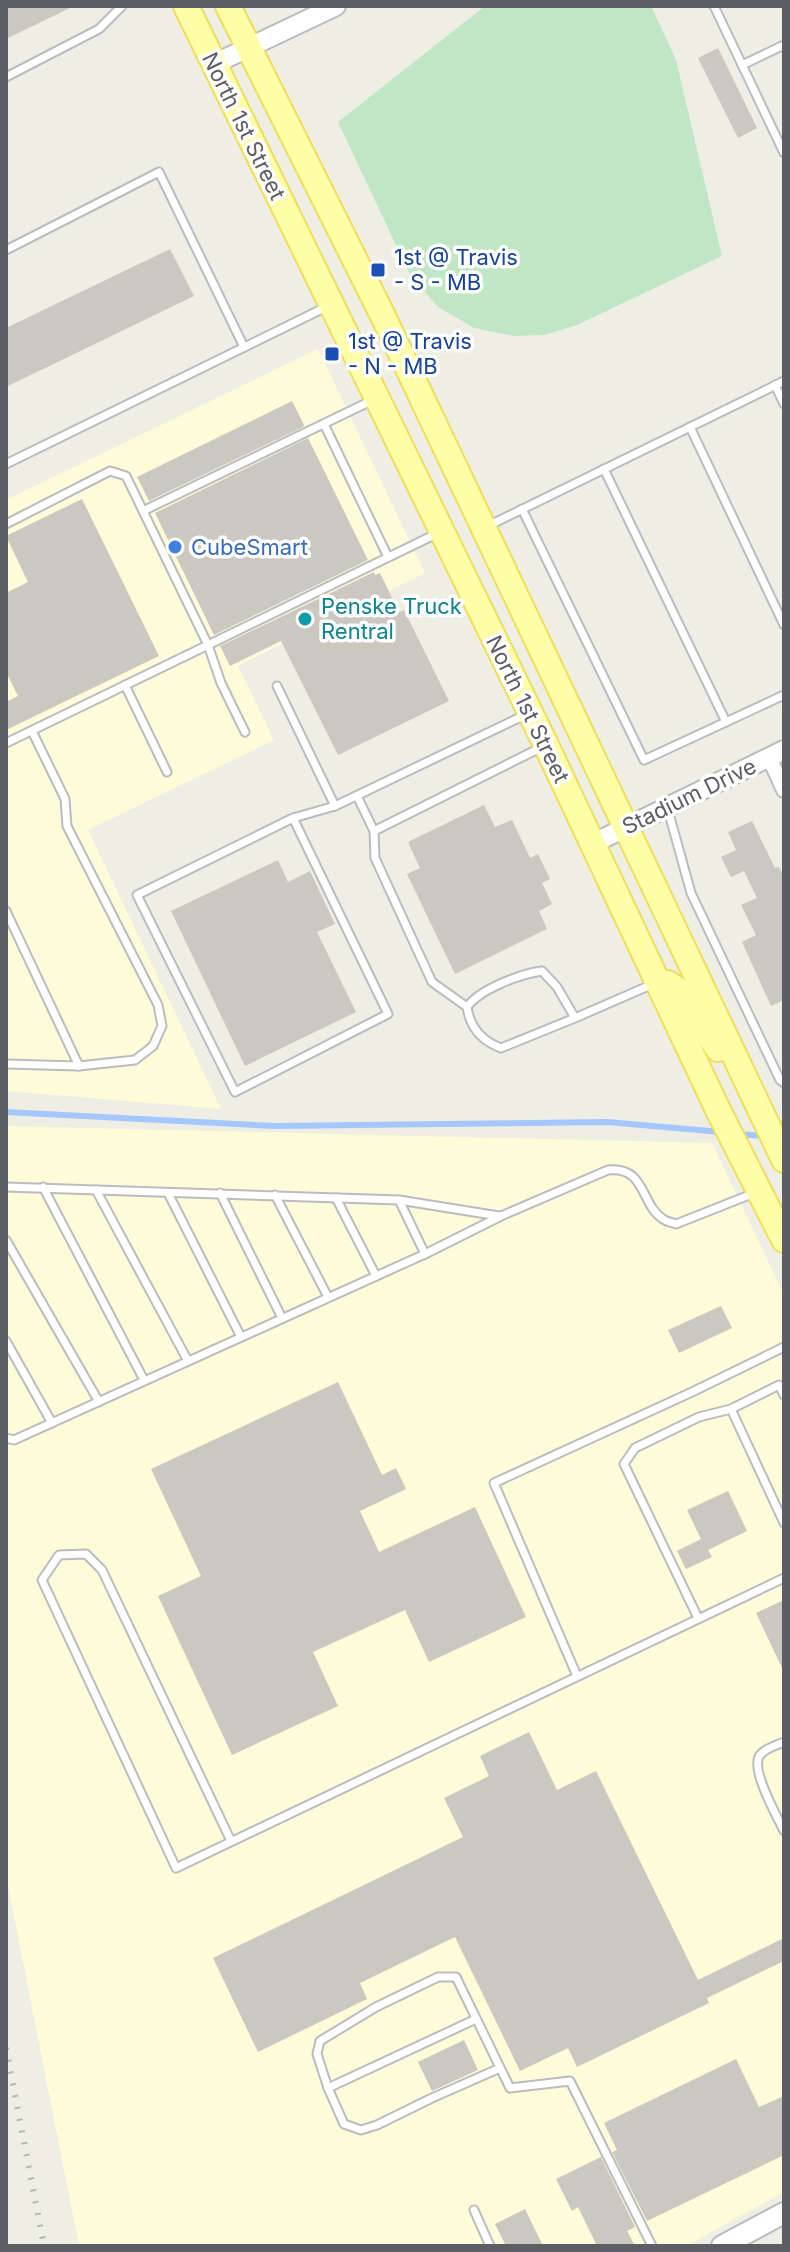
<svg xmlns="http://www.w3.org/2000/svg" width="790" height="2252" viewBox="0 0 790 2252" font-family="Inter,sans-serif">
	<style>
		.commercial { fill: #fefbd9 }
		.green { fill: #c0e6c6 }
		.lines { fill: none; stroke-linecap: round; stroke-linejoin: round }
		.stream { stroke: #a4c8fe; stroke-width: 6 }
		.building { fill: #cac8c1 }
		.service-casing { stroke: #bbbcc2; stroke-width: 11 }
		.minor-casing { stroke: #bbbcc2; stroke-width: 18 }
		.tertiary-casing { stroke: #bbbcc2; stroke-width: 22 }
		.secondary-casing { stroke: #b9bbc2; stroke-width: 24 }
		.primary-casing { stroke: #f0de5b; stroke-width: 28 }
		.service { stroke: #fff; stroke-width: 7 }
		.minor { stroke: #fff; stroke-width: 14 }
		.tertiary { stroke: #fff; stroke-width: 18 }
		.secondary { stroke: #fff; stroke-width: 20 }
		.primary { stroke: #fefea9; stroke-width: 24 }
		.rail { stroke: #b6b7b7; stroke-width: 6; stroke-dasharray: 2 10; stroke-linecap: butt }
		.transit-dot { fill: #1a4fb4; stroke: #fff; stroke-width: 3 }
		.shop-dot { fill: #3f7fe0; stroke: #fff; stroke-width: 3 }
		.culture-dot { fill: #0f9aa8; stroke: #fff; stroke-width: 3 }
		.labels { text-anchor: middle; stroke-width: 7; stroke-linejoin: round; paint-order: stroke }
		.street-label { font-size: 22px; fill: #5c5e64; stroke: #fff }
		.transit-label { font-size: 22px; fill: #164399; stroke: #fff; text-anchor: start }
		.shop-label { font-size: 22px; fill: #366cbe; stroke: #fff; text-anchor: start }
		.culture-label { font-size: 22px; fill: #0d838f; stroke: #fff; text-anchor: start }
	</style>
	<rect width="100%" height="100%" fill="#eeeee4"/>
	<g class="commercial">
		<polygon points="318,349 425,573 238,666 274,740 88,830 221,1109 6,1091 6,500"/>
		<polygon points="6,1126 712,1143 784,1295 784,2192 686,2246 79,2246 6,1876"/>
	</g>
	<polygon class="green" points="485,6 651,6 676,60 722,256 577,325 544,335 514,336 474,328 438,307 410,275 338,122"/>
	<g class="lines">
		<g class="stream">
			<polyline points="6,1112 275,1126 607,1122 721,1132"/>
			<polyline points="736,1134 764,1136"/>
		</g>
	</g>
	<g class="building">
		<polygon points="6,6 74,6 6,39"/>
		<polygon points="718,48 757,128 738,138 698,58"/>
		<polygon points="170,249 194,296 6,387 6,328"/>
		<polygon points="292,401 304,425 303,427 149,501 137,477"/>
		<polygon points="308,438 368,560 214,635 155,513"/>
		<polygon points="82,499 159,656 6,730 6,702 18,696 6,672 6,593 28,582 6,536"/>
		<polygon points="374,572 375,575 380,573 399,612 404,610 449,701 338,755 281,641 230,666 220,646"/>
		<polygon points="484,805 495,827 512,820 530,858 538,854 550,879 542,883 552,904 539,911 547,929 455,974 407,874 420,868 408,842"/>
		<polygon points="752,821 775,868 779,867 784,877 784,1000 771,1006 742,942 756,935 741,905 757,898 744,871 731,877 721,857 736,850 728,832"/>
		<polygon points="278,860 288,882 310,871 335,924 317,932 356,1012 245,1066 171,911"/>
		<polygon points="721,1306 732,1328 679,1353 668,1330"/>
		<polygon points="338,1382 382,1475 396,1468 406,1489 360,1511 379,1552 475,1507 526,1617 429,1662 405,1610 313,1652 338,1706 232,1755 158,1596 201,1576 151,1469"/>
		<polygon points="728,1491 747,1531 708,1550 712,1557 686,1569 677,1551 701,1539 687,1510"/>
		<polygon points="784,1600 784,1672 756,1613"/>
		<polygon points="529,1732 557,1790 596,1771 698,1980 784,1938 784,1961 707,1998 709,2003 577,2067 568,2048 520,2071 455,1937 360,1983 367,1999 258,2052 213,1958 463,1837 444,1798 489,1776 480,1756"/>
		<polygon points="464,2040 478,2070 432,2091 418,2062"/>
		<polygon points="736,2059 759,2107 784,2096 784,2155 647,2221 612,2152 617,2150 604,2123"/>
		<polygon points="601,2157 635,2227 627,2231 635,2246 597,2246 578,2207 572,2211 556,2179"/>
		<polygon points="525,2209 543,2246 506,2246 495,2224"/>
	</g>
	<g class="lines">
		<defs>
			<g id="service">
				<polyline points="714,6 784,153"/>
				<polyline points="742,65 784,45"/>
				<polyline points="6,77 99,29 122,6"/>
				<polyline points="6,250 159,172 244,347"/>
				<polyline points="775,385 784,404"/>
				<polyline points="375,399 143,511 208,645 436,534"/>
				<polyline points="324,424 388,557"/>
				<polyline points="690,427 784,625"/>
				<polyline points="6,464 326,307"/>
				<polyline points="604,469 726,722"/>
				<polyline points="522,509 644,760 784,695"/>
				<polyline points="6,524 110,471 126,476 143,511"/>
				<polyline points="488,526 784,381"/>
				<polyline points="125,685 167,772"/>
				<polyline points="277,686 335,806"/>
				<polyline points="6,743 208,645 221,683 245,732"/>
				<polyline points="357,796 374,831 542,747"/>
				<polyline points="668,810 691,893 780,1080 784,1083"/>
				<polyline points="293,818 388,1014 235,1092 137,895 293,818 335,806 525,715"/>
				<polyline points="374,831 375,858 432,982 467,1007"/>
				<polyline points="6,911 79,1066"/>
				<path d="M575,1018L501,1048C482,1041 470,1027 467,1007C480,989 520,974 542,971L557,987L575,1018L653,984"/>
				<polyline points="6,1064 79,1066 135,1060 153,1046 162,1026 158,1005 67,826 65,799 32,731"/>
				<polyline points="6,1187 399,1200 499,1216"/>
				<polyline points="43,1187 144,1380"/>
				<polyline points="96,1190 188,1361"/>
				<polyline points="168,1193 241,1337"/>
				<polyline points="220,1193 282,1318"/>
				<polyline points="275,1195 328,1297"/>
				<polyline points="336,1198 376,1276"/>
				<polyline points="399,1200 425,1254"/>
				<polyline points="6,1240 99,1402"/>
				<polyline points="6,1341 52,1423"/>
				<polyline points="731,1409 784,1523"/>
				<path d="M6,1438L14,1440L425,1254L501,1216L608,1170C646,1166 640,1204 663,1219C667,1222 671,1222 676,1224L757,1192"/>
				<polyline points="698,1618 624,1464 635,1448 699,1417 731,1409 779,1385 784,1395"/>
				<polyline points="577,1676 494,1483 692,1392 784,1347"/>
				<path d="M784,1742C777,1745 766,1748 761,1754C748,1766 777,1816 784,1831"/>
				<polyline points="231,1841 102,1570 86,1554 59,1555 42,1580 176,1868 784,1578"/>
				<polyline points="500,2068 432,2098 377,2125 361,2130 344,2124 328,2088 317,2054 320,2041 376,2007 438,1977 456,1977 510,2088 570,2081 652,2246"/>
				<polyline points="328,2088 476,2019"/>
				<polyline points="474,2210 490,2246"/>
			</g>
			<polyline id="minor" points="769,757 784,790"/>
			<g id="tertiary">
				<polyline points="214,64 336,6"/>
				<polyline points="594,843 784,750"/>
			</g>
			<polyline id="secondary" points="722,2246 784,2213"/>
			<g id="primary">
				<polyline points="186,6 546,745 718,1110 784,1240"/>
				<polyline points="228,6 382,314 784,1160"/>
				<polyline points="668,983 678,990 718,1049"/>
			</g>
		</defs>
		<use href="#service" class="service-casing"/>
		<use href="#minor" class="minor-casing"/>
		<use href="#tertiary" class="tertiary-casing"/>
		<use href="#secondary" class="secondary-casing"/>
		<use href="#primary" class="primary-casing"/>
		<use href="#service" class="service"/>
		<use href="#minor" class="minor"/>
		<use href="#tertiary" class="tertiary"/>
		<use href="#secondary" class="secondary"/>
		<use href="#primary" class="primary"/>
		<polyline class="rail" points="6,2048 44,2246"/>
	</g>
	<g class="transit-dot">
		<rect x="370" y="262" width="16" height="16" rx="4"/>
		<rect x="324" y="346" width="16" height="16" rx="4"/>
	</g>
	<circle class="shop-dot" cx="175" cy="547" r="8"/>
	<circle class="culture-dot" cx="305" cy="619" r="8"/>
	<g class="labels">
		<g class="street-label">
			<text transform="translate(244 126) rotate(64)" y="8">North 1st Street</text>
			<text transform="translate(528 709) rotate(64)" y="8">North 1st Street</text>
			<text transform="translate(689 796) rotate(-26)" y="8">Stadium Drive</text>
		</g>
		<g class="transit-label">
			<text x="394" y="265">1st @ Travis<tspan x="394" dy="25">- S - MB</tspan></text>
			<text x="348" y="349">1st @ Travis<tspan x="348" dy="25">- N - MB</tspan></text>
		</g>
		<g class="shop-label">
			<text x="191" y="555">CubeSmart</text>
		</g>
		<g class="culture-label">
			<text x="321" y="614">Penske Truck<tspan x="321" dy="25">Rentral</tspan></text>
		</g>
	</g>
	<rect width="790" height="2252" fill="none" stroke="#5c5e64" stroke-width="16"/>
</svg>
